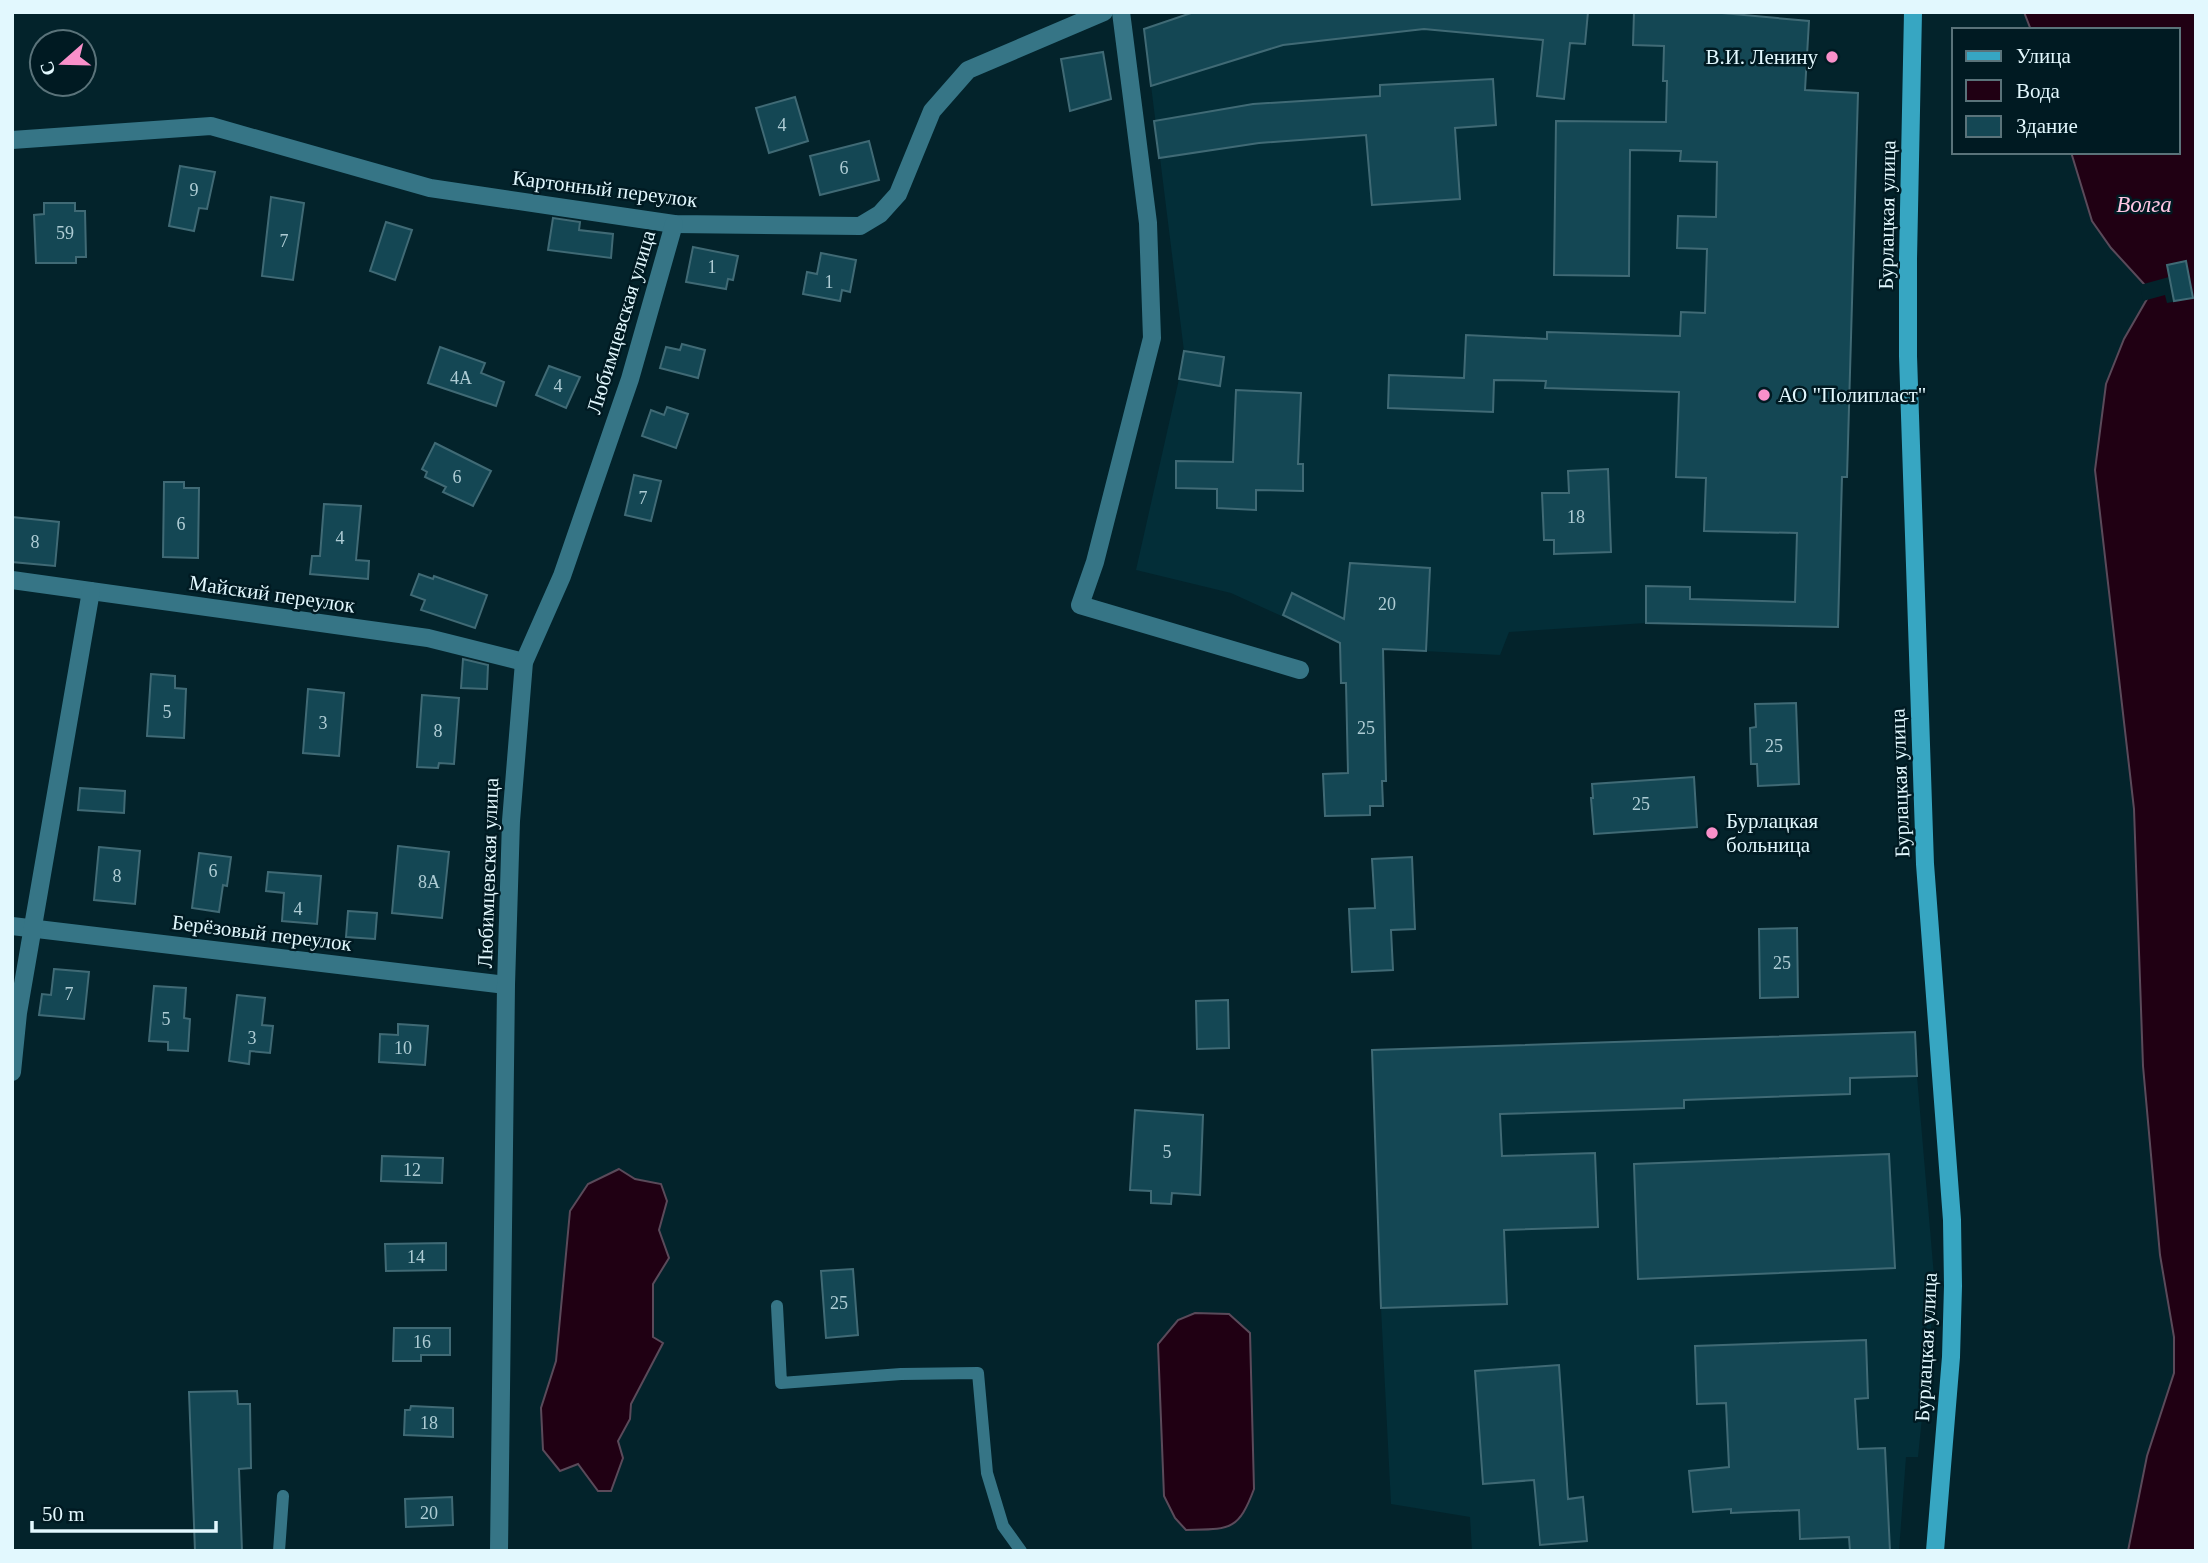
<svg xmlns="http://www.w3.org/2000/svg" width="2208" height="1563" viewBox="0 0 2208 1563" font-family="Georgia,serif">
	<style>
		.built { fill: #032e38 }
		.water { fill: #200013; stroke: #5a4a5a; stroke-width: 2 }
		.pier { fill: #03232b }
		.building { fill: #144754; stroke: #406a75; stroke-width: 2 }
		.lines { fill: none; stroke-linecap: round; stroke-linejoin: round }
		.lane { stroke: #367586; stroke-width: 12 }
		.street { stroke: #367586; stroke-width: 18 }
		.secondary { stroke: #37a6c2; stroke-width: 18 }
		.poi-dot { fill: #f990ca; stroke: #001a22; stroke-width: 2.5 }
		.labels { text-anchor: middle; stroke-width: 5; stroke-linejoin: round; paint-order: stroke }
		.number-label { font-size: 18px; fill: #aeccd4 }
		.poi-label { font-size: 21px; fill: #e2f8fe; stroke: #001a22; text-anchor: start }
		.street-label { font-size: 21px; fill: #e2f8fe; stroke: #001a22 }
		.water-label { font-size: 23px; font-style: italic; fill: #ffc6e4; stroke: #001a22 }
	</style>
	<rect width="100%" height="100%" fill="#03232b"/>
	<g class="built">
		<polygon points="1194,12 1711,12 1809,21 1805,90 1858,93 1847,477 1842,478 1838,627 1646,623 1509,632 1500,655 1366,648 1345,645 1231,593 1136,570 1179,379 1184,351 1144,29"/>
		<polygon points="1915,1032 1917,1076 1935,1288 1918,1457 1906,1457 1899,1551 1472,1551 1470,1517 1391,1504 1381,1308 1372,1050"/>
	</g>
	<g class="water">
		<polygon points="2024,12 2196,12 2196,1551 2128,1551 2147,1456 2174,1373 2174,1337 2160,1255 2143,1066 2134,809 2095,470 2106,384 2124,339 2147,299 2144,284 2111,248 2092,221 2071,152 2178,152 2178,30 2031,30"/>
		<polygon points="619,1169 635,1179 661,1184 667,1201 659,1230 669,1258 653,1284 653,1337 663,1343 631,1404 630,1419 618,1441 623,1458 611,1491 598,1491 578,1464 560,1471 543,1450 541,1408 556,1361 570,1211 588,1184"/>
		<path d="M1195,1313L1229,1314L1250,1333L1254,1489C1238,1532 1229,1529 1186,1530L1175,1518L1164,1496L1158,1344L1178,1320Z"/>
	</g>
	<polygon class="pier" points="2185,261 2193,298 2167,303 2165,295 2143,301 2140,285 2169,277 2167,265"/>
	<g class="building">
		<polygon points="1194,12 1588,12 1585,44 1570,43 1564,99 1537,96 1543,40 1424,29 1283,45 1151,86 1144,29"/>
		<polygon points="1634,12 1711,12 1809,21 1805,90 1858,93 1847,477 1842,477 1838,627 1646,623 1646,586 1690,587 1690,599 1795,602 1797,533 1704,531 1706,478 1676,477 1679,392 1545,388 1546,381 1494,380 1493,412 1388,408 1389,375 1464,378 1466,335 1547,339 1547,332 1680,336 1681,312 1705,313 1707,249 1677,248 1678,216 1716,217 1717,162 1680,161 1681,151 1630,150 1629,276 1554,275 1556,121 1666,122 1667,81 1663,81 1664,46 1633,45"/>
		<polygon points="1103,52 1111,99 1070,111 1061,59"/>
		<polygon points="1493,79 1496,125 1455,128 1460,199 1372,205 1366,135 1259,143 1159,158 1154,121 1253,104 1380,96 1380,85"/>
		<polygon points="795,97 808,141 769,153 756,108"/>
		<polygon points="869,141 879,180 820,195 810,156"/>
		<polygon points="180,166 215,172 207,209 199,208 194,231 169,226"/>
		<polygon points="271,197 304,203 293,280 262,276"/>
		<polygon points="44,203 75,203 75,211 85,211 86,257 76,257 76,263 36,263 34,215 44,214"/>
		<polygon points="553,218 580,222 579,230 613,234 611,258 548,250"/>
		<polygon points="386,222 412,230 395,280 370,271"/>
		<polygon points="693,247 738,256 733,280 728,279 726,289 686,282"/>
		<polygon points="821,253 856,260 850,292 842,290 840,301 803,294 807,272 817,274"/>
		<polygon points="2186,261 2193,298 2174,301 2167,265"/>
		<polygon points="682,344 705,350 698,378 660,368 666,347 680,350"/>
		<polygon points="440,347 485,363 481,373 504,382 496,406 428,383"/>
		<polygon points="1184,351 1224,357 1220,386 1179,379"/>
		<polygon points="549,366 580,377 566,408 536,395"/>
		<polygon points="1236,390 1301,393 1298,464 1303,464 1303,491 1256,490 1256,510 1217,508 1217,489 1176,488 1176,461 1233,462"/>
		<polygon points="667,407 688,414 676,448 642,436 651,410 664,415"/>
		<polygon points="435,443 491,471 473,506 443,492 446,487 425,477 427,472 422,469"/>
		<polygon points="1608,469 1611,552 1554,554 1554,540 1544,540 1542,493 1569,493 1568,471"/>
		<polygon points="634,475 661,481 651,521 625,515"/>
		<polygon points="164,482 184,482 184,488 199,488 198,558 163,557"/>
		<polygon points="324,504 361,506 356,560 369,561 368,579 310,574 312,556 320,556"/>
		<polygon points="12,517 59,522 55,566 12,562"/>
		<polygon points="1350,563 1430,568 1426,651 1383,649 1386,781 1382,781 1383,806 1370,806 1370,815 1325,816 1323,774 1348,773 1346,683 1341,683 1340,643 1283,615 1292,593 1344,619"/>
		<polygon points="419,574 433,579 434,576 487,595 475,628 421,610 425,600 411,595"/>
		<polygon points="463,659 488,665 487,689 461,688"/>
		<polygon points="151,674 175,676 175,688 186,689 184,738 147,736"/>
		<polygon points="308,689 344,693 339,756 303,753"/>
		<polygon points="422,695 459,698 454,764 439,763 438,768 417,767"/>
		<polygon points="1796,703 1799,784 1758,786 1757,764 1751,764 1750,728 1756,727 1755,704"/>
		<polygon points="1694,777 1697,827 1594,834 1591,798 1593,798 1592,784"/>
		<polygon points="80,788 125,791 124,813 78,810"/>
		<polygon points="398,846 449,852 442,918 392,913"/>
		<polygon points="99,847 140,851 135,904 94,900"/>
		<polygon points="199,853 231,857 227,886 223,885 219,912 192,908"/>
		<polygon points="1412,857 1415,929 1391,930 1393,970 1352,972 1349,909 1375,908 1372,859"/>
		<polygon points="268,872 321,876 317,924 282,921 284,893 266,891"/>
		<polygon points="348,911 377,913 375,939 346,937"/>
		<polygon points="1797,928 1798,997 1760,998 1759,929"/>
		<polygon points="54,969 89,972 84,1019 39,1015 42,994 51,995"/>
		<polygon points="154,986 186,988 184,1018 190,1019 188,1051 168,1050 168,1042 149,1041"/>
		<polygon points="237,995 265,998 262,1025 273,1026 270,1053 250,1051 249,1064 229,1061"/>
		<polygon points="1228,1000 1229,1048 1197,1049 1196,1001"/>
		<polygon points="398,1024 428,1026 425,1065 379,1062 380,1034 398,1035"/>
		<polygon points="1915,1032 1917,1076 1850,1078 1850,1094 1684,1100 1684,1108 1500,1114 1502,1156 1595,1153 1598,1227 1504,1230 1507,1304 1381,1308 1372,1050"/>
		<polygon points="1135,1110 1203,1115 1200,1195 1172,1193 1171,1204 1151,1203 1151,1191 1130,1190"/>
		<polygon points="1889,1154 1895,1268 1638,1279 1634,1164"/>
		<polygon points="382,1156 443,1158 442,1183 381,1181"/>
		<polygon points="446,1243 446,1270 386,1271 385,1244"/>
		<polygon points="853,1269 858,1335 826,1338 821,1271"/>
		<polygon points="394,1328 450,1328 450,1355 421,1355 421,1361 393,1361"/>
		<polygon points="1866,1340 1868,1398 1855,1399 1858,1449 1885,1448 1890,1551 1850,1551 1849,1537 1800,1539 1799,1510 1731,1513 1731,1509 1693,1512 1689,1471 1729,1467 1726,1403 1697,1404 1695,1346"/>
		<polygon points="1559,1365 1568,1499 1583,1497 1587,1541 1540,1545 1534,1480 1483,1484 1475,1371"/>
		<polygon points="237,1391 238,1404 250,1404 251,1468 239,1469 242,1551 195,1551 189,1392"/>
		<polygon points="411,1406 453,1408 453,1437 404,1435 405,1410 410,1410"/>
		<polygon points="452,1497 453,1525 406,1527 405,1499"/>
	</g>
	<g class="lines">
		<g class="lane">
			<polyline points="777,1306 781,1383 901,1374 978,1373 987,1473 1003,1526 1021,1551"/>
			<polyline points="279,1551 283,1496"/>
		</g>
		<g class="street">
			<polyline points="1121,12 1148,223 1152,338 1095,562 1080,605 1300,670"/>
			<polyline points="12,140 211,126 430,188 674,224 860,226 880,214 898,194 932,111 968,70 1104,12"/>
			<polyline points="12,580 428,638 524,662"/>
			<polyline points="12,926 506,985"/>
			<polyline points="12,1072 18,1013 91,591"/>
			<polyline points="499,1551 506,985 511,821 524,662 562,576 630,379 674,224"/>
		</g>
		<polyline class="secondary" points="1913,12 1908,259 1908,356 1925,864 1952,1220 1953,1286 1951,1357 1935,1551"/>
	</g>
	<g class="poi-dot">
		<circle cx="1832" cy="57" r="7"/>
		<circle cx="1764" cy="395" r="7"/>
		<circle cx="1712" cy="833" r="7"/>
	</g>
	<g class="labels">
		<g class="number-label">
			<text x="782" y="131">4</text>
			<text x="844" y="174">6</text>
			<text x="194" y="196">9</text>
			<text x="65" y="239">59</text>
			<text x="284" y="247">7</text>
			<text x="712" y="273">1</text>
			<text x="829" y="288">1</text>
			<text x="461" y="384">4А</text>
			<text x="558" y="392">4</text>
			<text x="457" y="483">6</text>
			<text x="643" y="504">7</text>
			<text x="1576" y="523">18</text>
			<text x="181" y="530">6</text>
			<text x="340" y="544">4</text>
			<text x="35" y="548">8</text>
			<text x="1387" y="610">20</text>
			<text x="167" y="718">5</text>
			<text x="323" y="729">3</text>
			<text x="1366" y="734">25</text>
			<text x="438" y="737">8</text>
			<text x="1774" y="752">25</text>
			<text x="1641" y="810">25</text>
			<text x="213" y="877">6</text>
			<text x="117" y="882">8</text>
			<text x="429" y="888">8А</text>
			<text x="298" y="915">4</text>
			<text x="1782" y="969">25</text>
			<text x="69" y="1000">7</text>
			<text x="166" y="1025">5</text>
			<text x="252" y="1044">3</text>
			<text x="403" y="1054">10</text>
			<text x="1167" y="1158">5</text>
			<text x="412" y="1176">12</text>
			<text x="416" y="1263">14</text>
			<text x="839" y="1309">25</text>
			<text x="422" y="1348">16</text>
			<text x="429" y="1429">18</text>
			<text x="429" y="1519">20</text>
		</g>
		<g class="poi-label">
			<text x="1818" y="64" text-anchor="end">В.И. Ленину</text>
			<text x="1778" y="402">АО "Полипласт"</text>
			<text x="1726" y="828">Бурлацкая<tspan x="1726" dy="24">больница</tspan></text>
		</g>
		<g class="street-label">
			<text transform="translate(605 189) rotate(7)" y="7">Картонный переулок</text>
			<text transform="translate(1887 215) rotate(-89)" y="7">Бурлацкая улица</text>
			<text transform="translate(621 322) rotate(-73)" y="7">Любимцевская улица</text>
			<text transform="translate(272 594) rotate(8)" y="7">Майский переулок</text>
			<text transform="translate(1900 783) rotate(-92)" y="7">Бурлацкая улица</text>
			<text transform="translate(488 873) rotate(-88)" y="7">Любимцевская улица</text>
			<text transform="translate(262 933) rotate(7)" y="7">Берёзовый переулок</text>
			<text transform="translate(1926 1347) rotate(-87)" y="7">Бурлацкая улица</text>
		</g>
		<g class="water-label">
			<text x="2144" y="212">Волга</text>
		</g>
	</g>
	<rect width="2208" height="1563" fill="none" stroke="#e2f8fe" stroke-width="28"/>
	<rect x="1952" y="28" width="228" height="126" fill="#001a22" stroke="#5a737a" stroke-width="2"/>
	<rect x="1966" y="51" width="35" height="10" fill="#37a6c2" stroke="#5a737a" stroke-width="2"/>
	<text x="2016" y="63" font-size="21" fill="#e2f8fe">Улица</text>
	<rect x="1966" y="80" width="35" height="21" fill="#200013" stroke="#5a737a" stroke-width="2"/>
	<text x="2016" y="98" font-size="21" fill="#e2f8fe">Вода</text>
	<rect x="1966" y="116" width="35" height="21" fill="#144754" stroke="#5a737a" stroke-width="2"/>
	<text x="2016" y="133" font-size="21" fill="#e2f8fe">Здание</text>
	<g transform="translate(63 63) rotate(250)"><circle r="33" fill="#001a22" stroke="#5a737a" stroke-width="2"/>
	<path d="M0-5L12 26L0 18L-12 26Z" fill="#f990ca"/>
	<text y="-10" font-size="19" font-weight="bold" text-anchor="middle" fill="#e2f8fe">С</text>
	</g>
	<path d="M32 1521v10h184v-10" fill="none" stroke="#e2f8fe" stroke-width="3.5"/>
	<text x="42" y="1521" font-size="21" fill="#e2f8fe" stroke="#001a22" stroke-width="5" paint-order="stroke">50 m</text>
</svg>
